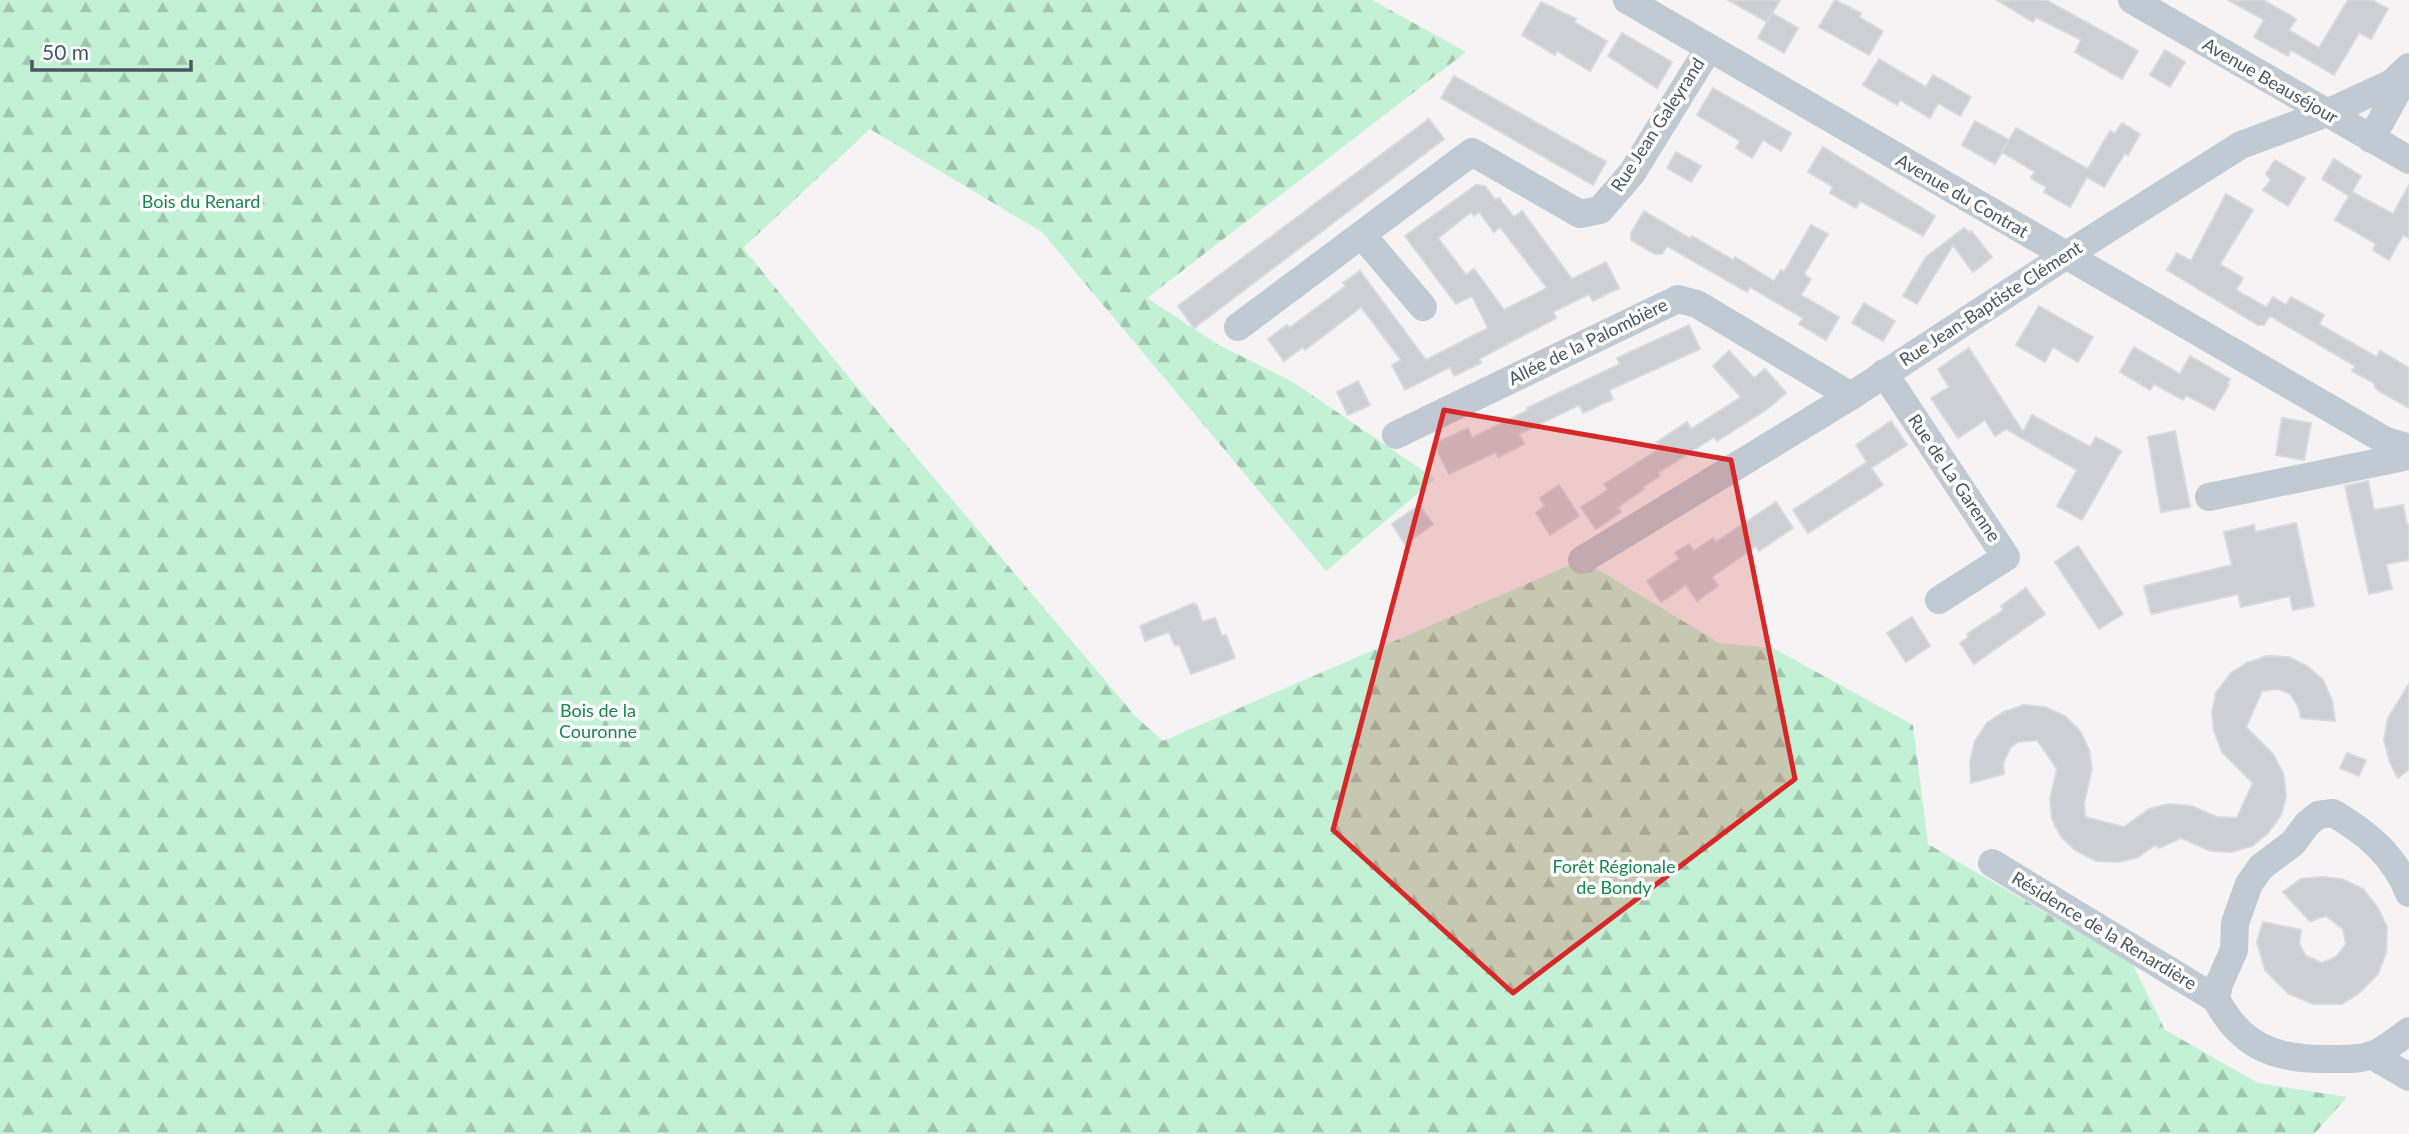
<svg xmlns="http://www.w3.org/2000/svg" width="2409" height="1134" viewBox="0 0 2409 1134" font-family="Lato,sans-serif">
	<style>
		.forest { fill: url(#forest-firs) }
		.building { fill: #cdcfd5; stroke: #d7d9de; stroke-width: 2; fill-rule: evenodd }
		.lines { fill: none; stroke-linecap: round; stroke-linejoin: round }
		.minor { stroke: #c1cad2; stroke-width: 28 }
		.marked { fill: #d62828; fill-opacity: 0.2; stroke: #d62828; stroke-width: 5; stroke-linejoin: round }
		.labels { text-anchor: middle; stroke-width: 7; stroke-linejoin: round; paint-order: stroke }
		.street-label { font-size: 18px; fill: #4a5661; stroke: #fff }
		.park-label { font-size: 18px; fill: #17864f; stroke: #fff }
	</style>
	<defs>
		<pattern id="forest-firs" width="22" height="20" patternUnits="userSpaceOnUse" patternTransform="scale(1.75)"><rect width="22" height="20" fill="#c3f1d5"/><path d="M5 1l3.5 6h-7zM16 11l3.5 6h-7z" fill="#a0c6b0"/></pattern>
	</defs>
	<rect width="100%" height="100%" fill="#f5f3f3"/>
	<polygon class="forest" points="0,0 1372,0 1466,52 1147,298 1217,344 1293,382 1435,479 1326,571 1042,232 870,129 743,248 857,387 1136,717 1163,741 1582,560 1719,643 1773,648 1913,725 1928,844 2132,963 2165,1030 2258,1083 2347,1097 2314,1134 0,1134"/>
	<g class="building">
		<polygon points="1728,0 1780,0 1767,22"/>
		<polygon points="1835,0 1861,13 1859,17 1883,31 1869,55 1819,27"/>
		<polygon points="1997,0 2046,0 2138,51 2122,79 2075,52 2081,40 2036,17 2033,22"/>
		<polygon points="2228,0 2263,0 2296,19 2289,30 2319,48 2348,0 2372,0 2388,9 2371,39 2359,33 2334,75 2291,50 2288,56 2254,37 2264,20"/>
		<polygon points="1541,2 1576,19 1574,22 1607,41 1590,71 1557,51 1555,55 1522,35"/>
		<polygon points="1772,13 1798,28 1784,53 1758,38"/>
		<polygon points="1622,33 1672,62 1657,88 1608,56"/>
		<polygon points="2165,50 2185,62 2170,87 2150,75"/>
		<polygon points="1879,59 1926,87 1933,75 1971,97 1960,116 1938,103 1930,118 1900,100 1897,105 1863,85"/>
		<polygon points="1454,76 1606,162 1593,185 1441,98"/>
		<polygon points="1713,88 1791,133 1781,151 1763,140 1752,158 1736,148 1740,141 1697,115"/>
		<polygon points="1429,119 1444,139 1194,328 1178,306"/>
		<polygon points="1975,121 2009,140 1995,164 1962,145"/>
		<polygon points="2122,123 2140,134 2128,155 2125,153 2104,187 2087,177 2070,207 2044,192 2046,187 2031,178 2035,172 2002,152 2016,128 2088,169 2110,131 2115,134"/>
		<polygon points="1823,147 1935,216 1923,236 1860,201 1856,208 1830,193 1833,187 1808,172"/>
		<polygon points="1676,152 1701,166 1691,182 1667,168"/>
		<polygon points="2334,159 2361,176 2352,192 2393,214 2409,185 2409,238 2403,235 2389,260 2373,250 2376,244 2335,220 2349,196 2322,179"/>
		<polygon points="2275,160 2305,178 2288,206 2263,190 2271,180 2266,174"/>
		<path d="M1476,185L1485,186L1495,200L1499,198L1514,217L1522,211L1572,279L1606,262L1619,288L1593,301L1589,294L1553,312L1556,318L1479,359L1481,363L1454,376L1450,367L1405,390L1392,365L1401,360L1361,307L1305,350L1303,347L1284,361L1268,339L1287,325L1289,328L1346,286L1343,283L1360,271L1426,360L1488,328L1472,296L1456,304L1405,236ZM1471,212L1474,216L1479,212L1494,232L1500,227L1547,288L1504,310L1474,269L1466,275L1438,238Z"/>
		<polygon points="2226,194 2253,210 2220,264 2243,278 2236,290 2266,307 2273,297 2286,305 2291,297 2324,315 2319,324 2377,357 2380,351 2409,368 2409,408 2376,389 2374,383 2352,371 2355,366 2270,316 2264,325 2258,325 2167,270 2177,253 2191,261"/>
		<polygon points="1644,211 1691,239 1692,236 1733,260 1735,257 1774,281 1781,270 1784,272 1811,225 1828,234 1804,274 1811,279 1801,295 1839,317 1826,340 1799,324 1803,318 1750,287 1747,292 1667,246 1662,254 1655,254 1631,240 1631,233"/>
		<polygon points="1964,228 1969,233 1971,231 1992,257 1973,272 1953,245 1917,304 1903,296 1926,257"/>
		<polygon points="1864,303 1895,321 1883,341 1852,323"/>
		<polygon points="2039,306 2093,337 2078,362 2053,347 2045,362 2016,345"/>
		<polygon points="1689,325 1700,349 1609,390 1613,399 1583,413 1579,405 1519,434 1524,444 1498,457 1496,452 1449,474 1434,444 1468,428 1472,438 1528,410 1527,408 1620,364 1617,358"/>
		<polygon points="2134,347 2180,374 2190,356 2230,379 2227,384 2229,385 2214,410 2186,395 2183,400 2154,384 2150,390 2120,372"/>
		<polygon points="1969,348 2023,432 2032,415 2090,447 2096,437 2121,451 2082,520 2057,506 2077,470 2006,429 1995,436 1985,420 1958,438 1931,398 1949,387 1938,369"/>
		<polygon points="1729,351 1754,378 1765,369 1786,393 1766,410 1717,441 1714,437 1658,473 1660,476 1643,487 1644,489 1618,507 1621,512 1596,529 1581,507 1608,490 1604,484 1661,448 1657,442 1687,422 1691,429 1741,397 1713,366"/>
		<polygon points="1358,381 1370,405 1348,415 1337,392"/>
		<polygon points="2282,418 2311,423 2304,460 2276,455"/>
		<polygon points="1891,421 1907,445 1871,468 1883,485 1808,533 1793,510 1867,462 1856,445"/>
		<polygon points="2175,431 2190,507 2161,512 2148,437"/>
		<polygon points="2368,481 2374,510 2403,505 2407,525 2409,524 2409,560 2386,564 2392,589 2369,594 2345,486"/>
		<polygon points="1559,485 1579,516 1550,535 1536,513 1545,506 1540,498"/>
		<polygon points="1776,502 1793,528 1759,551 1756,546 1712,577 1718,586 1697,601 1686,585 1661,602 1647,581 1679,559 1675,553 1689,544 1694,551 1713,538 1716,542"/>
		<polygon points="1419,505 1433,524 1405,544 1392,524"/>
		<polygon points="2296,523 2314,606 2293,610 2290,596 2241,607 2238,594 2151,614 2144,586 2232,565 2224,532 2254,525 2255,532"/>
		<polygon points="2078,546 2123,614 2099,629 2055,562"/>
		<polygon points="2026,588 2045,614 1974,664 1960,643 1969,637 1967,634 2002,611 2003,608 2001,606"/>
		<polygon points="1194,603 1195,606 1197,605 1202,622 1215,618 1222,636 1226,635 1235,658 1191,674 1179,644 1175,646 1169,632 1145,641 1140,626"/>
		<polygon points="1912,617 1930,646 1906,662 1887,633"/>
		<polygon points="2267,656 2289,657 2307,666 2323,680 2332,700 2335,721 2301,718 2298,706 2290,694 2278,689 2262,691 2246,727 2273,754 2283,773 2286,796 2281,815 2268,833 2252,846 2231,852 2211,851 2181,838 2159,848 2155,845 2138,857 2119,862 2096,861 2075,850 2061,837 2052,819 2050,799 2057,769 2037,740 2018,742 2010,748 2003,764 2004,774 1971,783 1970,762 1975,741 1987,723 2004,712 2024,705 2045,707 2065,716 2080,731 2089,750 2092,769 2084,803 2085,817 2124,827 2149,809 2169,804 2191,806 2217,817 2237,818 2253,783 2222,752 2214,731 2212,713 2216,693 2231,673 2247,663"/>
		<polygon points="2409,684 2409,769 2398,778 2390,763 2384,740 2388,718"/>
		<polygon points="2347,753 2366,760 2359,776 2340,768"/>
		<polygon points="2321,877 2342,879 2363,889 2378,908 2387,927 2386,953 2378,974 2359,993 2342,1004 2313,1004 2289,994 2265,970 2257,942 2263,922 2301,930 2299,944 2306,956 2322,963 2336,957 2346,944 2343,929 2326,916 2310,921 2283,892 2301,879"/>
	</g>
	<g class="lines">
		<g class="minor">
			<polyline points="1627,0 2386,441 2409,448"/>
			<polyline points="2132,0 2409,160"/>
			<polyline points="2371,139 2407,74"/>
			<polyline points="1362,235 1423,307"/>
			<polyline points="1238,327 1472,152 1580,214 1600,210 1632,173 1709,48"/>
			<polyline points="1884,373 2006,557 1939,600"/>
			<polyline points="1396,435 1678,299 1697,304 1851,396"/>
			<polyline points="2209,497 2409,456"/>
			<polyline points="1582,560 1851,396 2065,256 2241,145 2327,113 2392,83 2409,67"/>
			<polyline points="1992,863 2216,999"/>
			<path d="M2409,893C2394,855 2367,833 2333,813L2318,815L2307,824L2293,843L2261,867L2249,884L2235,923L2234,950L2219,984L2216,999C2241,1047 2276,1060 2329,1059C2342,1059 2360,1060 2372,1055C2385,1050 2398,1039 2409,1031"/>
			<polyline points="2371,1055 2409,1077"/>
		</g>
	</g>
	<path class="marked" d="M1444,410L1731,460L1795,779L1513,993L1333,830Z"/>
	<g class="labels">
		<g class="street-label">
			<text transform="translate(2270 81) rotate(30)" y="6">Avenue Beauséjour</text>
			<text transform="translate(1658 125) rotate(-57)" y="6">Rue Jean Galeyrand</text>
			<text transform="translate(1962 196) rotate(30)" y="6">Avenue du Contrat</text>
			<text transform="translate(1991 304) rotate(-33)" y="6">Rue Jean-Baptiste Clément</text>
			<text transform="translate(1588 342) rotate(-26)" y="6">Allée de la Palombière</text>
			<text transform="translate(1954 478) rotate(56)" y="6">Rue de La Garenne</text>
			<text transform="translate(2104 931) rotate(31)" y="6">Résidence de la Renardière</text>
		</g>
		<g class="park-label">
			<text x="201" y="208">Bois du Renard</text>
			<text x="598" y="717">Bois de la<tspan x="598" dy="21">Couronne</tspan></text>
			<text x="1614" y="873">Forêt Régionale<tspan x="1614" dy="21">de Bondy</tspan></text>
		</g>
	</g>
	<path d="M32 60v10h159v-10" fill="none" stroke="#4a5661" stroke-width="3.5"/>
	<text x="42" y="60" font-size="21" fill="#4a5661" stroke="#ffffff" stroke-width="5" paint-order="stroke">50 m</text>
</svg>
